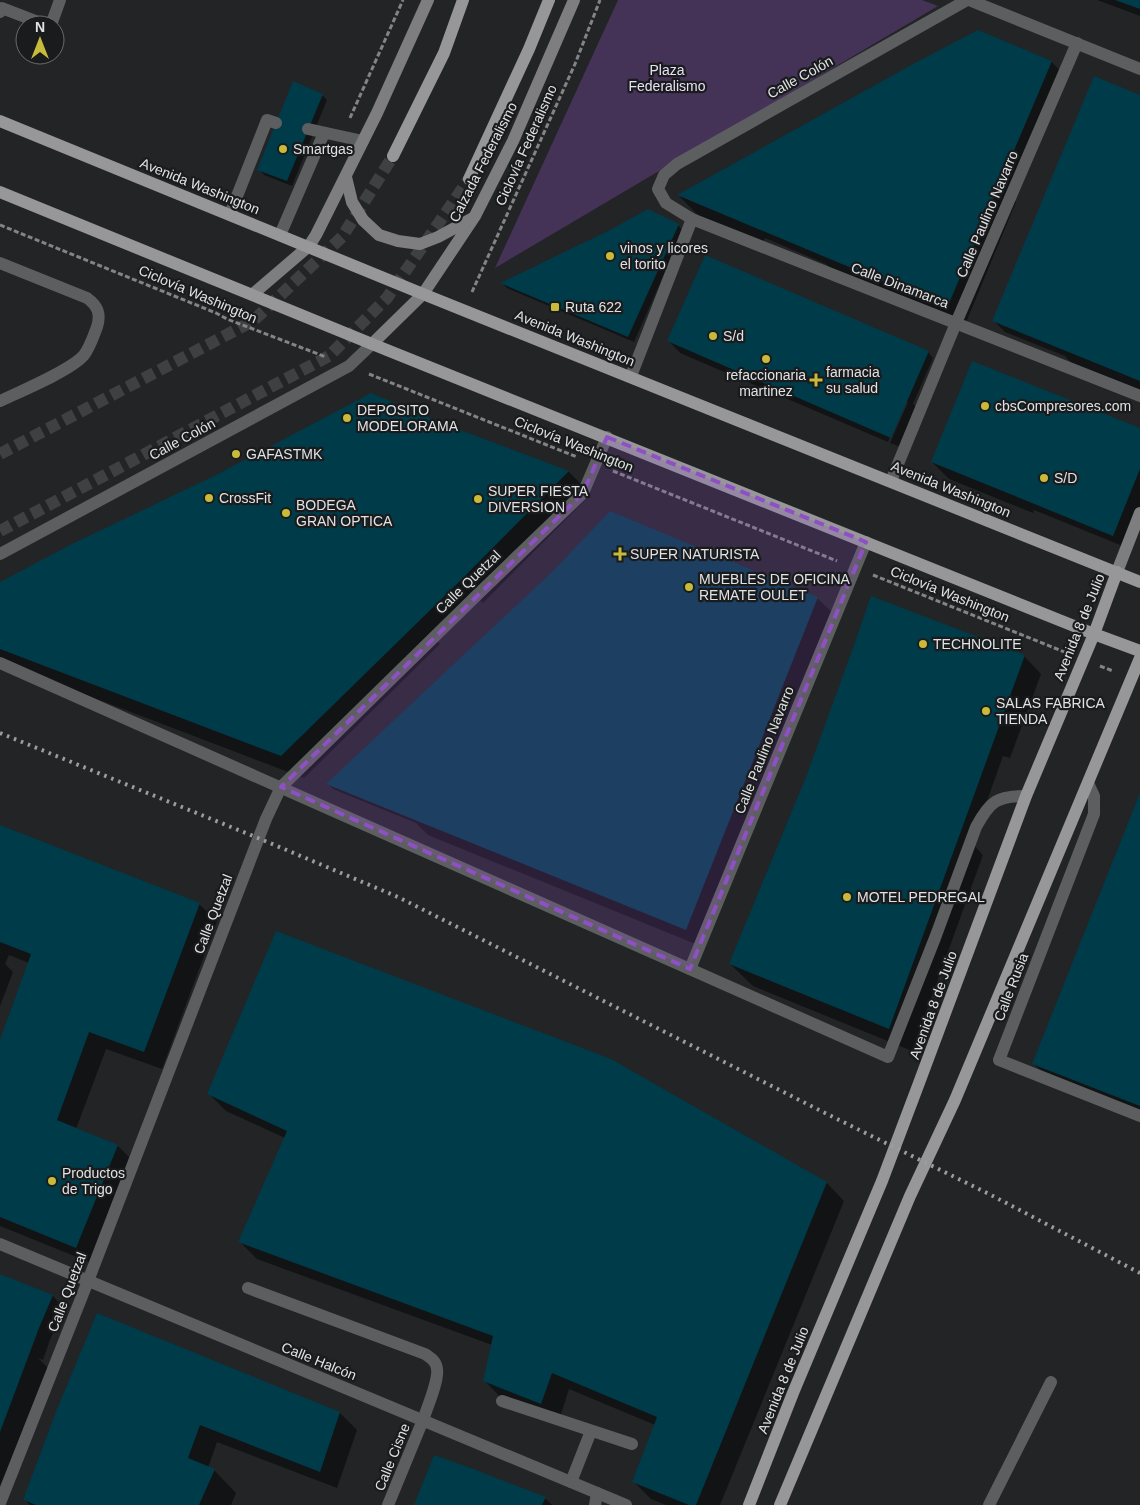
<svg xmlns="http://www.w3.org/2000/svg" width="1140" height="1505" viewBox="0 0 1140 1505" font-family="Helvetica,sans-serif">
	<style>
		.green { fill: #443257 }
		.shadow { fill: #0007 }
		.building { fill: #003b49 }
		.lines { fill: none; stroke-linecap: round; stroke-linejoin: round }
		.primary-tunnel { stroke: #3f4042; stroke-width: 12; stroke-dasharray: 12 6; stroke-linecap: butt }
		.path { stroke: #838486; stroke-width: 3; stroke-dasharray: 5 2.5; stroke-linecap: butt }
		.lane { stroke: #5d5e5f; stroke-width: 12 }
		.street { stroke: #5d5e5f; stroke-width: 12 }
		.secondary { stroke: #7e7e80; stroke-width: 12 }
		.primary { stroke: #97979a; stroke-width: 12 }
		.rail { stroke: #9b9d9f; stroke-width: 4; stroke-dasharray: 2.5 5; stroke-linecap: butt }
		.marked { fill: #8f50c6; fill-opacity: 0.2; stroke: #8f50c6; stroke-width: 4; stroke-dasharray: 10 6; stroke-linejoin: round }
		.poi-dot { fill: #c8bb3b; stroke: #191b1d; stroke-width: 2 }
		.labels { text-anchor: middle; stroke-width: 4.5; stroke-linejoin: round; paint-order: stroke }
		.park-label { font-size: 14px; fill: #e8e0f3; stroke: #191b1d }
		.street-label { font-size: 14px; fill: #e1e2e4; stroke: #191b1d }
		.poi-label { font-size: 14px; fill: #e1e2e4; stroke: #191b1d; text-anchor: start }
	</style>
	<rect width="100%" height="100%" fill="#222426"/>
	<polygon class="green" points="618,0 922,0 938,6 495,268"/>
	<g class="shadow">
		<polygon points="1097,0 1140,0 1140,16"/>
		<polygon points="978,32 1052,62 1063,74 1011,197 1016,202 965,325 832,269 826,264 765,238 763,243 701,218 679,196"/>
		<polygon points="322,95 327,100 292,186 264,175 259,169"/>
		<polygon points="1140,96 1140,394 1076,368 1065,356 1005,332 994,321"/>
		<polygon points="678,225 683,231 634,342 507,288 502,283 611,231"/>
		<polygon points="669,341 928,352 933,358 913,404 920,410 903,448 890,443 908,402 905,402 888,442 680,353"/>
		<polygon points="448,426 569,472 591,494 483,603 478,598 435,639 440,644 304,778 0,662 0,584 71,546 216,476"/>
		<polygon points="1140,429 1140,508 1125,547 1034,510 1033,513 949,479 932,462"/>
		<polygon points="817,598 835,615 703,947 428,835 416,823 333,789 328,784"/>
		<polygon points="1024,656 1041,674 1010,758 1003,756 972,843 983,855 912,1051 753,986 730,964"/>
		<polygon points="1140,796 1140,1119 1056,1086 1034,1064"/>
		<polygon points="0,826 199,904 217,921 162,1069 106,1049 76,1129 118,1146 135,1163 94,1264 0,1226 0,1044 29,963 9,955 5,964 13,972 0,1006"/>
		<polygon points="611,1060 827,1183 844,1201 720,1505 666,1505 651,1499 633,1481 655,1425 569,1389 559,1421 501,1398 484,1380 492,1345 257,1259 240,1242 285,1138 226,1111 209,1094"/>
		<polygon points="0,1275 53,1296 64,1308 50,1340 43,1360 38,1358 48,1368 0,1492"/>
		<polygon points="58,1410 340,1413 357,1430 337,1488 217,1442 208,1468 214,1470 236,1493 231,1505 30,1505 24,1499"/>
		<polygon points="545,1498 552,1505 415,1505"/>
	</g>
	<g class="building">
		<polygon points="1115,0 1140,0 1140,9"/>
		<polygon points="978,30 1052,61 947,308 677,195 913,64"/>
		<polygon points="1094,76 1140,95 1140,381 992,321"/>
		<polygon points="293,81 323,94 287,181 257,170"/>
		<polygon points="648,209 679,224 628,337 500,283 610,230"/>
		<polygon points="705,255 929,351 891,438 667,341"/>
		<polygon points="972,361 1140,428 1140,469 1113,536 931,462"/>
		<polygon points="371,393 447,425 569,471 460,581 281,756 0,649 0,582 70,545 216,475"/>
		<polygon points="610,511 818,597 686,930 326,784 554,570"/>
		<polygon points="871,596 1025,655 889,1029 729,964 806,777 854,645"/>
		<polygon points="1140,793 1140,1106 1032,1064"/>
		<polygon points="0,825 200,903 144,1052 89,1032 57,1120 118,1145 76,1248 0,1217 0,1040 31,954 0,942"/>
		<polygon points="276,931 611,1059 827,1182 696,1505 689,1505 632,1482 657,1417 552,1373 541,1404 483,1381 493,1336 238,1242 287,1131 207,1094"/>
		<polygon points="0,1274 53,1295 39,1328 0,1432"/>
		<polygon points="97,1313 340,1412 320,1472 200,1425 188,1458 215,1469 199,1505 36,1505 23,1500 57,1409"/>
		<polygon points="434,1455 468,1467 546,1497 542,1505 414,1505"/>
	</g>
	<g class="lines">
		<g class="primary-tunnel">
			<polyline points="0,454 253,321 342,237 393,156"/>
			<polyline points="0,531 329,356 387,298 469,179"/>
		</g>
		<g class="path">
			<polyline points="350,118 403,0"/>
			<polyline points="0,225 216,313 227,319 326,357"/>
			<polyline points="472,292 575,64 600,0"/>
			<polyline points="369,374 577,457"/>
			<polyline points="613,471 837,561"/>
			<polyline points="873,575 1067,653"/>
			<polyline points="1100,666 1113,671"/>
		</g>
		<g class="lane">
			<polyline points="0,12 2,8 46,25"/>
			<polyline points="51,25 60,0"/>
			<polyline points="308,129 363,141"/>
			<polyline points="230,214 267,120 276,123"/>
			<polyline points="280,235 324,133"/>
			<path d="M0,263L87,298C98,306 101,314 97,327C93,337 90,347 84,355C72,370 19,392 0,401"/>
			<path d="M248,1288L425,1354C431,1358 436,1361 437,1369C439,1380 427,1408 423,1420"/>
			<polyline points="502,1401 632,1444"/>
			<polyline points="571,1482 591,1431"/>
			<polyline points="595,1505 597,1493"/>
			<polyline points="989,1505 1051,1382"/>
		</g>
		<g class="street">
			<polyline points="967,0 677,164 664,175 658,189 666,203 692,219 1140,396"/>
			<polyline points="969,0 1140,69"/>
			<polyline points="631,376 692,219"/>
			<polyline points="891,481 956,323 1077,43"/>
			<polyline points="0,554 349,366 372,344"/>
			<path d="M0,663L888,1057L935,938L976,827C990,801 997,796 1026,796"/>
			<polyline points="1088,783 1094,796 1094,814 999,1060 1140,1116"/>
			<polyline points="690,969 866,542"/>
			<polyline points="0,1244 626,1505"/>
			<polyline points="0,1503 88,1281 266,819 281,787 476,596 583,493 607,437"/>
			<polyline points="388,1505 423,1420"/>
		</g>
		<g class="secondary">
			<polyline points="346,177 352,202 363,220 379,235 398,241 420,244 438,237 473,218"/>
			<polyline points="253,294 309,246 316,235 377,113 428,0"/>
			<polyline points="372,344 423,294 475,216 513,141 574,0"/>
			<polyline points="1117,572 1140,513"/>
		</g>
		<g class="primary">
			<polyline points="0,121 423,294 1140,582"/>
			<polyline points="393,156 444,53 463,0"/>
			<polyline points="469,179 529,49 549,0"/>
			<polyline points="0,192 372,344 1094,634 1140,651"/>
			<polyline points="749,1505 793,1393 882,1181 919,1083 1026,796 1094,634 1117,572"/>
			<polyline points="780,1505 910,1196 955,1100 1140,658"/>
		</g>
		<polyline class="rail" points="0,733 258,838 398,897 825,1113 989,1194 1140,1273"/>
	</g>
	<path class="marked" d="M607,437L866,542L690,969L281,787L583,493Z"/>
	<g class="poi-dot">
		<circle cx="283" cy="149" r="5"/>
		<circle cx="610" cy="256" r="5"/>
		<rect x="550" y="302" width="10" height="10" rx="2.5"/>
		<circle cx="713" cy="336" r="5"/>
		<circle cx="766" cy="359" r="5"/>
		<path d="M813.5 372.5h5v5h5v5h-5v5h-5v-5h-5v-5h5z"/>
		<circle cx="985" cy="406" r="5"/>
		<circle cx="347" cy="418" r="5"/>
		<circle cx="236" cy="454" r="5"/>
		<circle cx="1044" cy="478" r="5"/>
		<circle cx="209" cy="498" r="5"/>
		<circle cx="478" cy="499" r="5"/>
		<circle cx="286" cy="513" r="5"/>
		<path d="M617.5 546.5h5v5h5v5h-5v5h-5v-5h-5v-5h5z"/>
		<circle cx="689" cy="587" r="5"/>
		<circle cx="923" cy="644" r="5"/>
		<circle cx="986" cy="711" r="5"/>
		<circle cx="847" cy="897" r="5"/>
		<circle cx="52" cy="1181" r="5"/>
	</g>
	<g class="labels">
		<g class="park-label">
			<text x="667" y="75">Plaza<tspan x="667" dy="16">Federalismo</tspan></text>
		</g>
		<g class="street-label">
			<text transform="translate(800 77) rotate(-29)" y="5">Calle Colón</text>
			<text transform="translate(526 145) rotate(-66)" y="5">Ciclovía Federalismo</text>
			<text transform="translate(483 162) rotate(-63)" y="5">Calzada Federalismo</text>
			<text transform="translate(200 186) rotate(22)" y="5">Avenida Washington</text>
			<text transform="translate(987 214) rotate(-67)" y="5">Calle Paulino Navarro</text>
			<text transform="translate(900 285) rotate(21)" y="5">Calle Dinamarca</text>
			<text transform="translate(198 294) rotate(23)" y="5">Ciclovía Washington</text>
			<text transform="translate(575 338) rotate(22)" y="5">Avenida Washington</text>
			<text transform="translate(182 439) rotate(-28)" y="5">Calle Colón</text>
			<text transform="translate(574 444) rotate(22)" y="5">Ciclovía Washington</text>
			<text transform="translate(951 489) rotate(22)" y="5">Avenida Washington</text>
			<text transform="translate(468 582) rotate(-44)" y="5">Calle Quetzal</text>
			<text transform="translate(950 594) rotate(22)" y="5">Ciclovía Washington</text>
			<text transform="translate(1079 627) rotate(-68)" y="5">Avenida 8 de Julio</text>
			<text transform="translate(764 750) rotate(-68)" y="5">Calle Paulino Navarro</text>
			<text transform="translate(213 914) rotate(-69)" y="5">Calle Quetzal</text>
			<text transform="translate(1011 987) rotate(-69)" y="5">Calle Rusia</text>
			<text transform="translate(933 1005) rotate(-70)" y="5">Avenida 8 de Julio</text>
			<text transform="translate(67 1292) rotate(-69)" y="5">Calle Quetzal</text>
			<text transform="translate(319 1361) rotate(22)" y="5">Calle Halcón</text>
			<text transform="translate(783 1380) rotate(-68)" y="5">Avenida 8 de Julio</text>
			<text transform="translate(392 1457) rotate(-68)" y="5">Calle Cisne</text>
		</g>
		<g class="poi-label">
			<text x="293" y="154">Smartgas</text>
			<text x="620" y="253">vinos y licores<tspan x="620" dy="16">el torito</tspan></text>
			<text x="565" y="312">Ruta 622</text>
			<text x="723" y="341">S/d</text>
			<text x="826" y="377">farmacia<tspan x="826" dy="16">su salud</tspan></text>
			<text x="766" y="380" text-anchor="middle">refaccionaria<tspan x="766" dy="16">martinez</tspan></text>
			<text x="995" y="411">cbsCompresores.com</text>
			<text x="357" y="415">DEPOSITO<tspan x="357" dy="16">MODELORAMA</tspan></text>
			<text x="246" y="459">GAFASTMK</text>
			<text x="1054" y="483">S/D</text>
			<text x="488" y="496">SUPER FIESTA<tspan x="488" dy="16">DIVERSION</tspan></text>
			<text x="219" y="503">CrossFit</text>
			<text x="296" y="510">BODEGA<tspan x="296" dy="16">GRAN OPTICA</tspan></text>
			<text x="630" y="559">SUPER NATURISTA</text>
			<text x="699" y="584">MUEBLES DE OFICINA<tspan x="699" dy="16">REMATE OULET</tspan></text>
			<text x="933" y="649">TECHNOLITE</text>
			<text x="996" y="708">SALAS FABRICA<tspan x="996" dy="16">TIENDA</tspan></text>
			<text x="857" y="902">MOTEL PEDREGAL</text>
			<text x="62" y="1178">Productos<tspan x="62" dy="16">de Trigo</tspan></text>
		</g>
	</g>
	<g transform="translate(40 40)"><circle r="24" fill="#191b1d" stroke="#696b6d"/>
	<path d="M0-4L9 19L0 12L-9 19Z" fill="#c8bb3b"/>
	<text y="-8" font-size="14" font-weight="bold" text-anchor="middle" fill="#e1e2e4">N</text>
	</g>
</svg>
